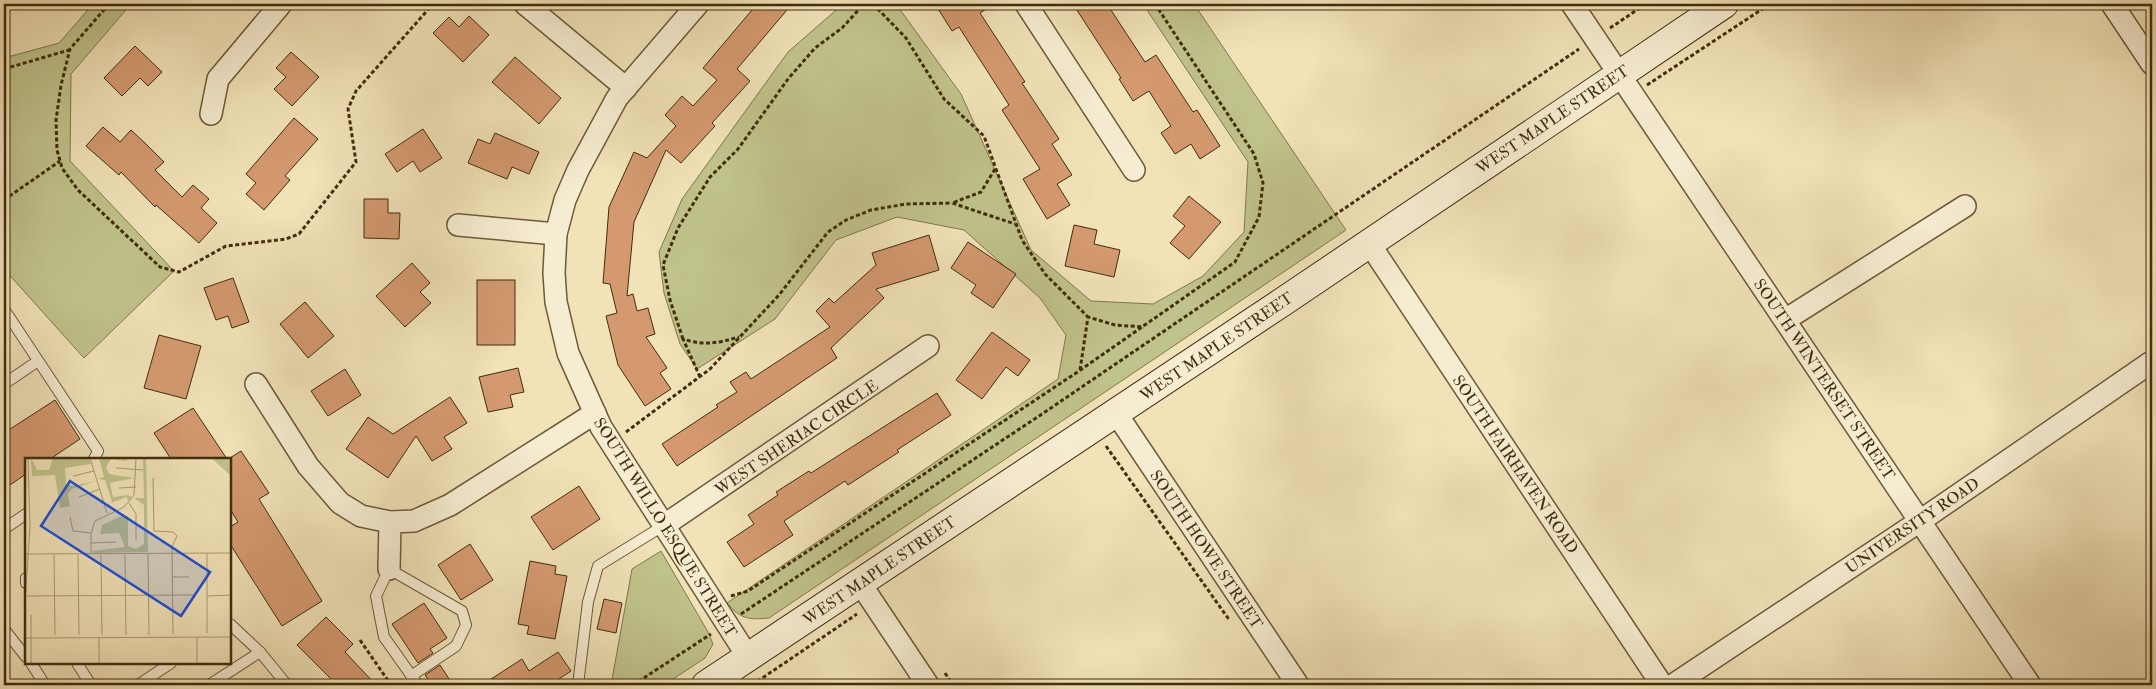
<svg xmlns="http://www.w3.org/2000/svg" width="2156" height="689" viewBox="0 0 2156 689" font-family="'IM FELL Double Pica',serif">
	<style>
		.green { fill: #c0c28b; stroke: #80784c }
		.building { fill: #d4996f; stroke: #412d0e }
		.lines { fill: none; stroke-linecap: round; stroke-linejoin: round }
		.lane-casing { stroke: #6d5a38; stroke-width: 12 }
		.street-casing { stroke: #6d5a38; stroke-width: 24 }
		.secondary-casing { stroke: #412d0e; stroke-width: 30 }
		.path { stroke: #412d0e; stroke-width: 3; stroke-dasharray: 4 2.5; stroke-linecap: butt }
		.lane { stroke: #f6ecd1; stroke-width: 10 }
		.street { stroke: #f6ecd1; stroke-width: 21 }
		.secondary { stroke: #f6ecd1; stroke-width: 28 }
		.labels { text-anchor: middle; stroke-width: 4; stroke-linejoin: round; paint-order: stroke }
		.street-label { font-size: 16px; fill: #412d0e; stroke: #f6ecd1 }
		.inset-road { fill: none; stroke: #ab9a74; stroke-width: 1 }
		.view { fill: #1d4ed8; fill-opacity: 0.15; stroke: #1d4ed8; stroke-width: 2.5 }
		.inset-edge { fill: none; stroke: #412d0e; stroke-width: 2.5 }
	</style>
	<rect width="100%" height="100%" fill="#f1e2b8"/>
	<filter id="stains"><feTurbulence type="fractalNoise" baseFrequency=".004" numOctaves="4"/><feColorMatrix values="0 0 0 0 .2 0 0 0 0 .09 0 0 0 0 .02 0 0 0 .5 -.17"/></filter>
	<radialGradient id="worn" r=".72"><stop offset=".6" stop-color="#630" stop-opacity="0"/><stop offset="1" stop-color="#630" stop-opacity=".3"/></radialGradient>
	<g class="green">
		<polygon points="93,4 131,4 71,74 70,161 174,271 84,358 4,269 4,58 59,43"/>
		<path d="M843,4H896L961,94L1031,250L1091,301L1153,304L1203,276L1244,232L1248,162L1143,4H1194L1346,230L769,618C749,620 740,619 727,603L1058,379L1066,335L1040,298L964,230L897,217L836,240L775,319L697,369L680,344L664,293L659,252L682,199L788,52Z"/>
		<polygon points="661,551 708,632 713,644 705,658 664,685 611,685 632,569"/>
	</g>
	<g class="building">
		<polygon points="757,4 792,4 737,69 750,81 712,123 715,126 681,163 666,150 634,222 627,296 633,294 637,311 648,308 655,334 646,337 667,368 660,373 671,389 645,406 618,365 606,316 617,313 610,284 603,283 609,207 634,152 647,158 676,126 665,115 682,96 693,106 717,80 703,68"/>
		<polygon points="935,4 994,4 980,13 1025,82 1022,83 1059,139 1052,144 1072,175 1057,184 1070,205 1047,219 1023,179 1040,169 1002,110 1009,105 959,27 952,31"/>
		<polygon points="1073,4 1107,4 1145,62 1156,55 1193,112 1197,110 1220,146 1200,159 1191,144 1175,154 1161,133 1171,126 1149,91 1133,101 1119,79 1121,78"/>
		<polygon points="469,16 489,35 463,62 433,33 449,17 459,27"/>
		<polygon points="135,46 162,72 148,86 140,78 122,96 104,78"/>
		<polygon points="291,52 319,77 292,106 274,89 286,77 276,68"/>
		<polygon points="515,57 561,98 539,124 492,82"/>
		<polygon points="294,118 318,139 285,176 290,180 264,210 246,194 256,183 246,174"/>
		<polygon points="103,127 120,142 131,130 147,145 164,162 155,170 182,197 193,185 209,199 201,208 217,223 199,243 156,205 155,207 121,172 119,175 86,146"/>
		<polygon points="423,129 442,158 420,172 413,161 397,172 385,154"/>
		<polygon points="495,133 539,152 529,174 512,167 507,179 468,163 478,139 490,144"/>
		<polygon points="1189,196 1221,222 1189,259 1170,243 1185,226 1173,216"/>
		<polygon points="364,199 388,199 388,213 400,213 399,239 364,238"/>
		<polygon points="1074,225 1097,230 1094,244 1120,250 1114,277 1065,266"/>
		<polygon points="929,235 939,270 876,289 884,298 831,348 837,358 677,466 662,444 718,407 716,405 737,392 730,382 746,372 751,379 830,327 816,311 829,298 834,303 876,265 872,253"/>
		<polygon points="968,242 1016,274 993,308 971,293 976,285 951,268"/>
		<polygon points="412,263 430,283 420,292 431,303 405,327 376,296"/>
		<polygon points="233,278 249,322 232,328 228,316 216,320 204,288"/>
		<rect x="477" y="280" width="38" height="65"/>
		<polygon points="305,302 334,336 308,358 280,324"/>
		<polygon points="992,332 1030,360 1018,376 1006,367 982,399 956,380"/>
		<polygon points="159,335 201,346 186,399 144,388"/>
		<polygon points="518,368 524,392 510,395 513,407 488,412 479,377"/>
		<polygon points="345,369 361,395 328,416 311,391"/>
		<polygon points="937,393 951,415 897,450 899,452 848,485 845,481 784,521 793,535 744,567 727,542 754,524 748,515 778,495 776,492 809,471 811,473"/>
		<polygon points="450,397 467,423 444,437 452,449 432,461 416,436 388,478 346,449 368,417 393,434"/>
		<polygon points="55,400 80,439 50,459 26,459 26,474 4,489 4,433"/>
		<polygon points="193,408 227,459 171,459 154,433"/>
		<polygon points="241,451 269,493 259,499 322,601 282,626 230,544 230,527 238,522 230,509 230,458"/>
		<polygon points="579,486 600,519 553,550 531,517"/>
		<polygon points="470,544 493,580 461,600 438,565"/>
		<polygon points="530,561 556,566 555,574 567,576 555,639 527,634 529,626 518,624"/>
		<polygon points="604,599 622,603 616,633 597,629"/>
		<polygon points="424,603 447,638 430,649 433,653 418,663 392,624"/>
		<polygon points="326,617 353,644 345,652 376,685 337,685 297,645"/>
		<polygon points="558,652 571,671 550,685 482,685 522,659 529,671"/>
		<polygon points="440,665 453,685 432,685 425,675"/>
	</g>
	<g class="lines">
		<defs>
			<g id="lane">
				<polyline points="4,309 98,451 94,459"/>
				<polyline points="4,384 38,361"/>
				<polyline points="4,529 26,514"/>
				<polyline points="26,578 26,583"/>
				<polyline points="230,624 260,652"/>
				<polyline points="4,629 26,657"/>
				<polyline points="31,663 45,685"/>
				<polyline points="77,663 91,685"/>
				<polyline points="411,676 456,646 466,625 462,611 389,569 376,596 384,637 418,685"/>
				<polyline points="138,685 171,663"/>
				<polyline points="209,685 260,652 287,685"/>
				<polyline points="578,685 588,602 598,566 663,526"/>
			</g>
			<g id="street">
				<polyline points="525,4 626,88"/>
				<polyline points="698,4 617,98 578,170 565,200 556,234 554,273 556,302 568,353 601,427 748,657"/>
				<polyline points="1026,4 1134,170"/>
				<polyline points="1572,4 2030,685"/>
				<polyline points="2112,4 2152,64"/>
				<polyline points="211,114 218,79 281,4"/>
				<polyline points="458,225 556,234"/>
				<polyline points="1369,243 1662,685"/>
				<polyline points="1785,320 1965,206"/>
				<polyline points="256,384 308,466 340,503 361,516 390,522 414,521 450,505 595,413"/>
				<polyline points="1116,413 1298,685"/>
				<polyline points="663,526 928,346"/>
				<polyline points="389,569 390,522"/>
				<polyline points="860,583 928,685"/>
				<polyline points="1673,685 1920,521 2150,363"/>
			</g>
			<polyline id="secondary" points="706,685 1284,301 1724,4"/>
		</defs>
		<use href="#lane" class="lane-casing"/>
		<use href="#street" class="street-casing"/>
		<use href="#secondary" class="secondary-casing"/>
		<g class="path">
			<polyline points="109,4 70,49 61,85 56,120 57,150 62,168 78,190 160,267 179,272 226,246 286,239 299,234 356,162 348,109 356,91 433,4"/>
			<polyline points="873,4 906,38 944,99 984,136 1022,240 1045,274 1088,317"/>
			<polyline points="1610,28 1646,4"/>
			<polyline points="4,69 69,50"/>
			<polyline points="1647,85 1770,4"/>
			<polyline points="995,169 981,192 952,203 1015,224"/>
			<polyline points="4,200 60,161"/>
			<polyline points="683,339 670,300 663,265 678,228 710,177 738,149 788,79 815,48 842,28 864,4"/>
			<polyline points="1080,370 1088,317 1115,325 1144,327"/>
			<path d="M700,377L683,339C704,346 718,343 739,337"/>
			<polyline points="626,432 710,369 779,295 828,232 846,220 871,210 906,204 952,203"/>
			<polyline points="1106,446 1230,621"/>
			<polyline points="731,596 748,591 1079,371 1235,262 1259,217 1263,183 1254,154 1155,4"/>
			<polyline points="741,614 1045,412 1579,49"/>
			<polyline points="360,640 391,685"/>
			<polyline points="945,673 953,685"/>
			<polyline points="633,685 711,634"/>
			<polyline points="752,685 857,614"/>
		</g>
		<use href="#lane" class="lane"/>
		<use href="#street" class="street"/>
		<use href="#secondary" class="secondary"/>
	</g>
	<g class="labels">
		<g class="street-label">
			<text transform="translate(1552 119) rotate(-34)" y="6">WEST MAPLE STREET</text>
			<text transform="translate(1216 346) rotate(-34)" y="6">WEST MAPLE STREET</text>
			<text transform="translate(1825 379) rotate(56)" y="6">SOUTH WINTERSET STREET</text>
			<text transform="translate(796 437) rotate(-34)" y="6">WEST SHERIAC CIRCLE</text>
			<text transform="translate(1516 464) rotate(56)" y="6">SOUTH FAIRHAVEN ROAD</text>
			<text transform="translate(1912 525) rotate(-34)" y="6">UNIVERSITY ROAD</text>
			<text transform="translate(666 527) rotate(58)" y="6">SOUTH WILLO ESQUE STREET</text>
			<text transform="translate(1207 549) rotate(56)" y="6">SOUTH HOWE STREET</text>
			<text transform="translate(879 570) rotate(-34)" y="6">WEST MAPLE STREET</text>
		</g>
	</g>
	<g transform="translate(25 458)">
		<rect width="206" height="206" fill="#f1e2b8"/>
		<path d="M6,0L12,12H24L28,0H64L66,6L40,10L41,26L47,28L71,23L47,31L43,36L45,48L35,50L30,17L7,18ZM74,0H102V3L86,1L81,9L84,16L109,20L85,25L88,39L103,37L107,39L104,43L101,39L81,47L87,44L80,22L73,21L79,19ZM118,0H121L123,94L69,95L67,93L100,89L94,75L75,76L77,67L94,59L103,58V88L111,91L119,86V47L109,40H119ZM186,0H206V18Z" fill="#c0c28b"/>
		<path class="inset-road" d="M65,0L82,55M91,10L118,12M48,18L69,13M128,20L129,73L148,74L152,78L147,89L148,176M94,30L111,29M54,39L75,31M104,45L111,56V82M45,59L48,73L66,75M66,85L91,84M182,95V175M0,96L207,95M66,96V76L70,63L99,49L109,37L111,0M123,96L124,177M29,97L30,177M53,97L54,177M76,97L77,177M100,97L101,177M147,119H164M2,138L169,137M182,138L207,137M0,144L5,68L3,0M6,157V206M172,179V206M0,180L207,179M74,180V206"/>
		<path class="view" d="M45,23L185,114L156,158L16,68Z"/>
		<rect width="206" height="206" class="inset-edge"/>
	</g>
	<rect width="2156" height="689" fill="none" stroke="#f1e2b8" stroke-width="20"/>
	<rect x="5" y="5" width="2146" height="679" fill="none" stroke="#412d0e" stroke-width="2.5"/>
	<rect x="10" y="10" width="2136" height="669" fill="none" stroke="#412d0e"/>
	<rect width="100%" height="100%" filter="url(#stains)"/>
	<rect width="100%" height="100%" fill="url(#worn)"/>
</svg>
